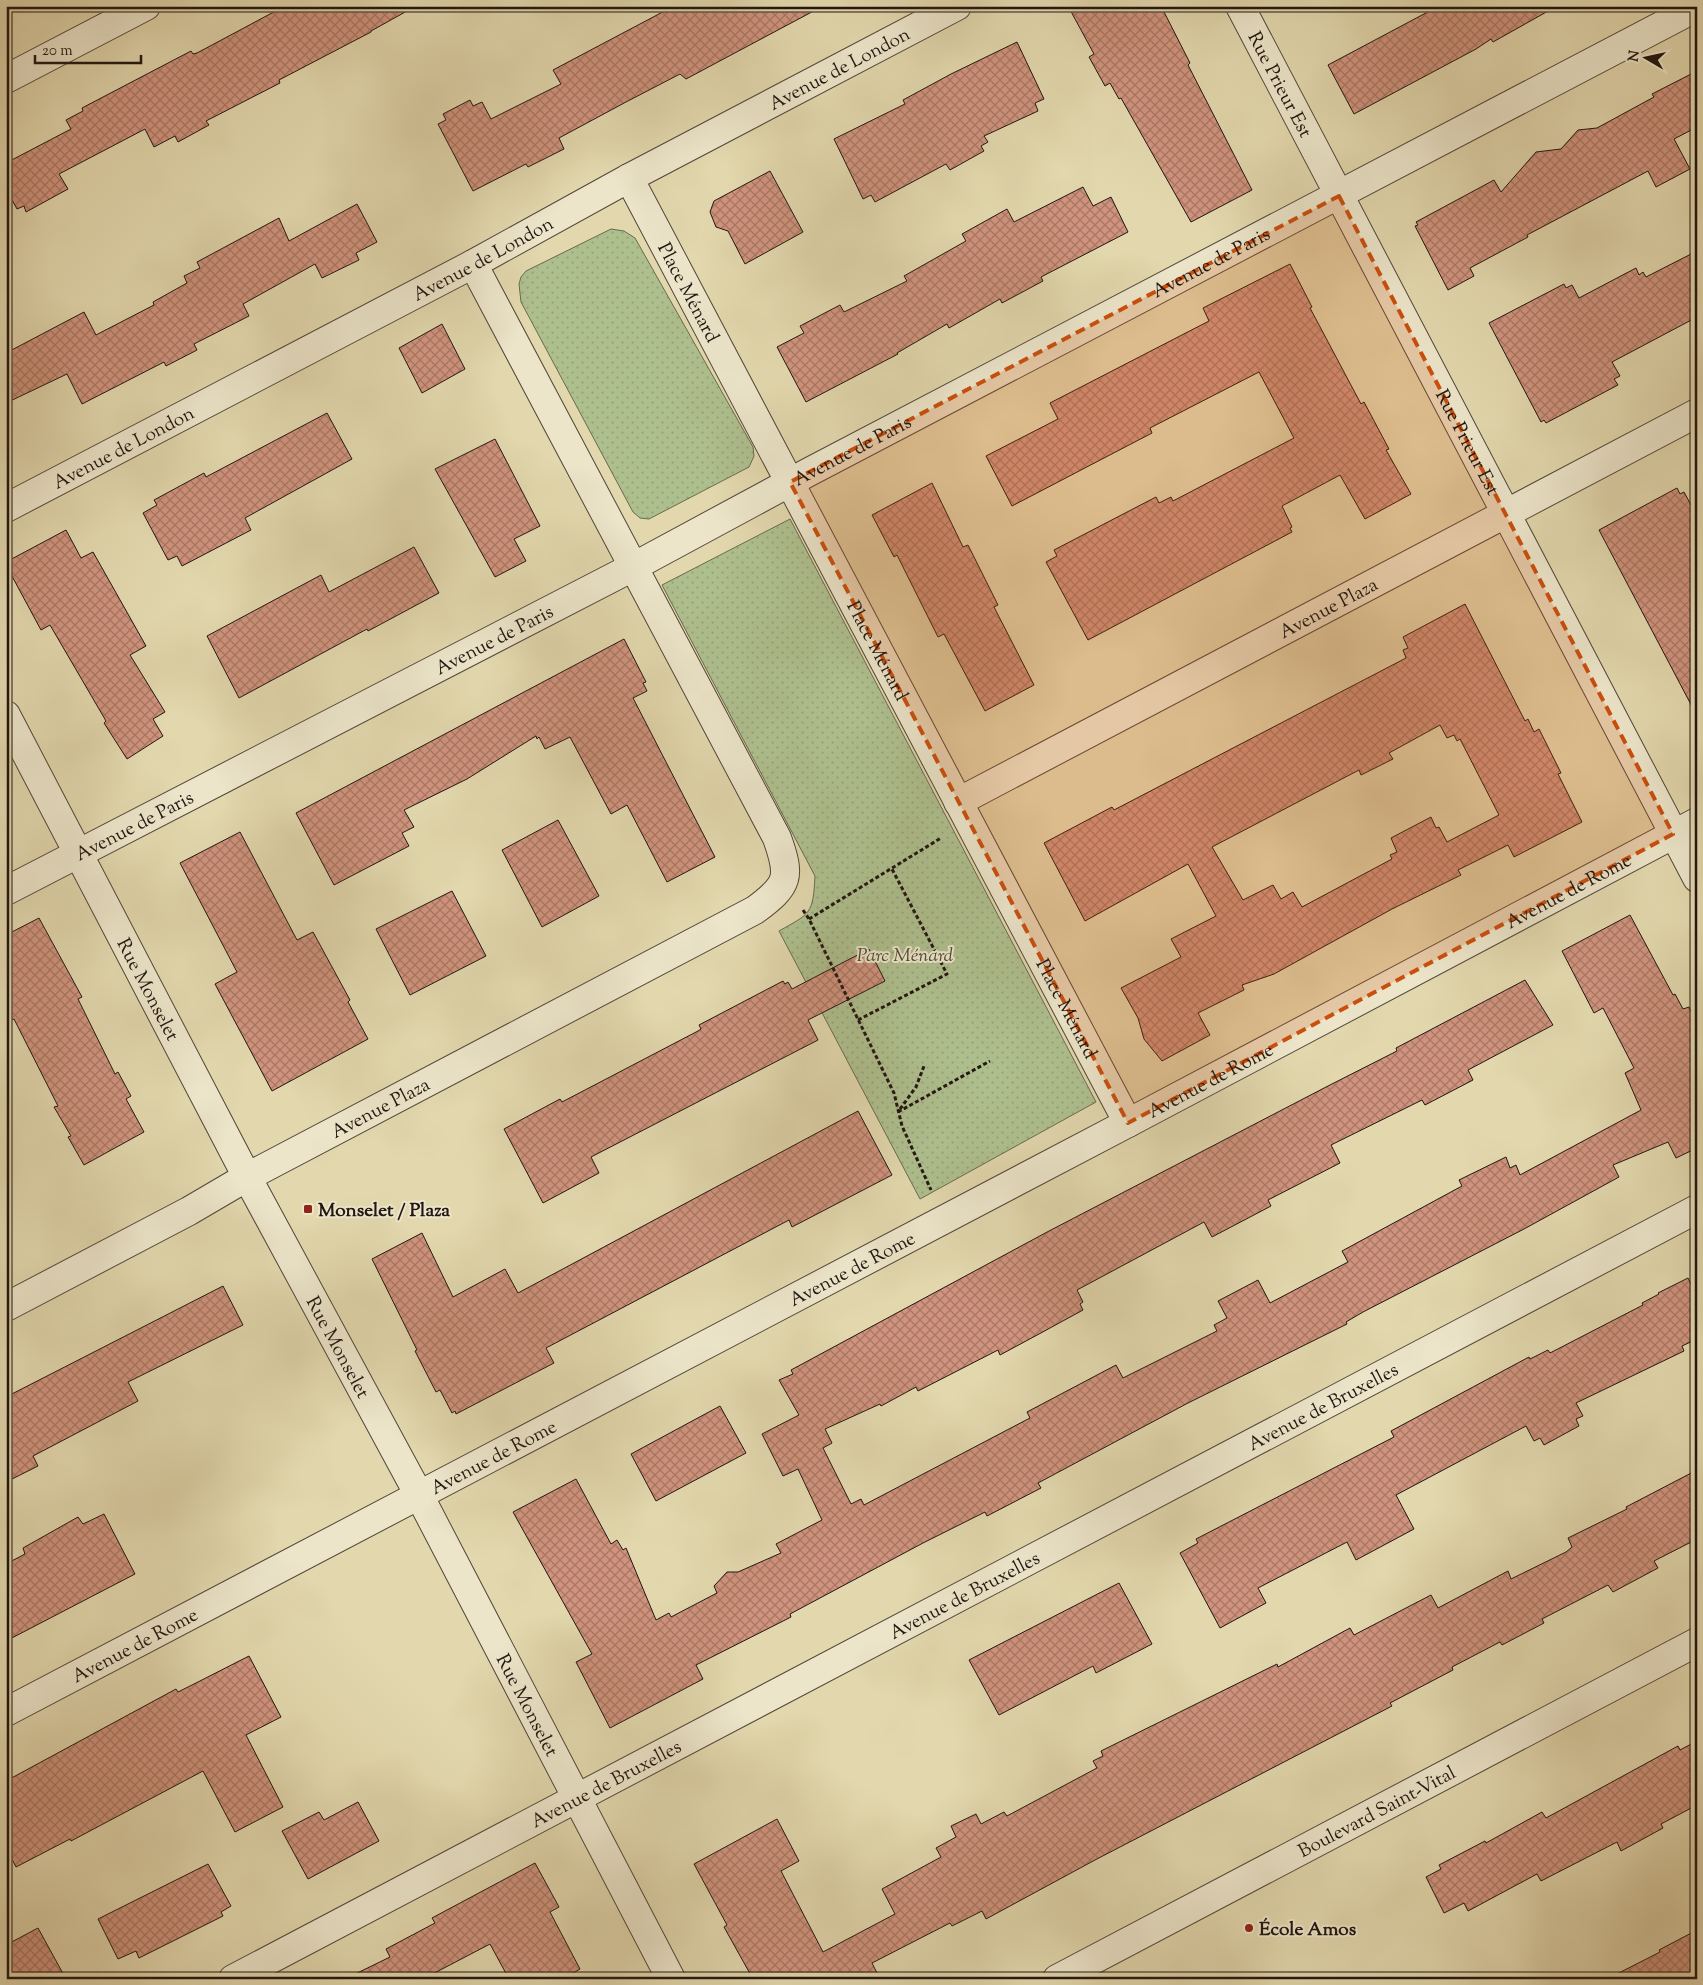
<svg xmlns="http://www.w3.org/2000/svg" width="1703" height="1985" viewBox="0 0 1703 1985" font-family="'Sorts Mill Goudy',serif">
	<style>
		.green { fill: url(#green-dots); stroke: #686a50 }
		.building { fill: url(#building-cross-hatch); stroke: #211611; fill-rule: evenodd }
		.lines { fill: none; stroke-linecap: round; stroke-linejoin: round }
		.minor-casing { stroke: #514638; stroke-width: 30 }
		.path { stroke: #211611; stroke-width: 3; stroke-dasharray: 4 2.5; stroke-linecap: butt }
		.minor { stroke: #ece5ca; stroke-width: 28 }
		.marked { fill: #ca4f0d; fill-opacity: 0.2; stroke: #ca4f0d; stroke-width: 4; stroke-dasharray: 10 6; stroke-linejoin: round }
		.poi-dot { fill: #8f2418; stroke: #ece5ca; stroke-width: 2 }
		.labels { text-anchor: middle; stroke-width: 4; stroke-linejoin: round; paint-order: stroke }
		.street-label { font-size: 19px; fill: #211611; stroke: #ece5ca }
		.park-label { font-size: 19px; font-style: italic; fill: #4b4936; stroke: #ece5ca }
		.poi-label { font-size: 19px; font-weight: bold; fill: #211611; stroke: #ece5ca; text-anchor: start }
	</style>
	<defs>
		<pattern id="green-dots" width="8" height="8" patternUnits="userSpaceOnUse" patternTransform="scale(1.25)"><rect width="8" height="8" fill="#aebf8e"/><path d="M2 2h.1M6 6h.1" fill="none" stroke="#95a379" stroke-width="1.8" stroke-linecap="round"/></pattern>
		<pattern id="building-cross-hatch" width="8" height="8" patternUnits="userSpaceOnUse" patternTransform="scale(1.25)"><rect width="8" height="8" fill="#d0937d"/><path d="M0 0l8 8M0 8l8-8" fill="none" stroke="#a87765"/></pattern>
	</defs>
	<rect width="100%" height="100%" fill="#e2d7ad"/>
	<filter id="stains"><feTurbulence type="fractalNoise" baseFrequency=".004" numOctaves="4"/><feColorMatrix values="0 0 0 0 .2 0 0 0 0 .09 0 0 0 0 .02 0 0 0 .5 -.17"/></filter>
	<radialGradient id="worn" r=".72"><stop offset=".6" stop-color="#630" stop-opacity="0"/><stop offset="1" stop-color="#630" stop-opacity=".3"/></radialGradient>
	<g class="green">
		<polygon points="611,229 624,231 635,238 753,447 754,456 749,467 649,519 640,518 633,512 521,302 519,284 521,277 526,271"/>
		<path d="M790,519L1096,1102L920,1199L779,931C811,913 813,914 815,876L662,585Z"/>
	</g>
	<g class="building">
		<polygon points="285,6 416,6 371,31 371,32 279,80 280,83 206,121 209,125 178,142 175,136 154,147 145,129 59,174 68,189 26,212 24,206 17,209 6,189 6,163 71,129 66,120 83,111 82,108 191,51 193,54 197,53"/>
		<polygon points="674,6 823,6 686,79 680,74 626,102 559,138 564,149 528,167 526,164 473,191 438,124 446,120 443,114 470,100 473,106 482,102 491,119 561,84 553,70"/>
		<polygon points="1068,6 1161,6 1190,63 1188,65 1252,190 1191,222 1121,98 1119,99 1110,83 1105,86 1089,57 1094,54"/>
		<polygon points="1439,6 1557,6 1493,42 1491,39 1476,49 1354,114 1328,65"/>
		<polygon points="1017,42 1044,99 1035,103 1038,111 984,136 988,142 981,146 984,151 950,170 946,164 875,202 871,195 863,199 834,139 905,104 903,100 951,74"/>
		<polygon points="1697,71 1697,127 1674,139 1690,169 1656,187 1648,171 1527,235 1528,237 1470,268 1474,276 1448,290 1415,226 1418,225 1416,222 1494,180 1501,192 1536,152 1561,149 1578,130 1597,128 1654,97 1652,94"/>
		<polygon points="770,171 803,232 745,264 728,231 716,227 710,212 714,201"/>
		<polygon points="1083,187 1093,206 1111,197 1128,232 1041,277 1043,281 1002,303 1000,299 949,328 947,324 897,353 898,354 806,402 777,347 804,333 800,326 840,305 844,312 907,281 904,276 966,241 962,234 1007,209 1014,222"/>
		<polygon points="357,204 377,242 356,253 359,260 322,278 315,264 243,304 249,316 194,344 197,350 166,366 164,362 82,404 67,374 6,403 6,353 84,312 96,335 154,305 153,302 187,283 184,276 200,268 197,262 279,218 289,241"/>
		<polygon points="1697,251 1697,317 1612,362 1620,376 1614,379 1618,385 1546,423 1544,420 1541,422 1489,323 1564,284 1566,288 1572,285 1579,298 1636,268 1639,275 1643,272 1646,277"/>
		<polygon points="1290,264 1312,307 1310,308 1361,404 1364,402 1389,449 1386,450 1411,494 1365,519 1340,475 1282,506 1292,527 1290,528 1292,532 1088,640 1046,562 1057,556 1054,550 1156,497 1159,503 1171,497 1173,501 1294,438 1259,372 1150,428 1152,433 1012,506 986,456 1058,419 1050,403 1209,321 1203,308"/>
		<polygon points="442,324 465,369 422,393 399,348"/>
		<polygon points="327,413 352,459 245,518 251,530 182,566 177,556 168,560 143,513 157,505 154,500 204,473 206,477"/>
		<polygon points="495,439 540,526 514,539 526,561 495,577 435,469"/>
		<polygon points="932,483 963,547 968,545 998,605 994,607 1034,685 985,711 944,634 938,637 897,555 894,557 872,515"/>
		<polygon points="1677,488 1680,494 1684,492 1697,516 1697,716 1599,530"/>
		<polygon points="66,530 81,558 93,552 146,646 130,655 165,712 153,719 163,736 127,759 104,723 106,721 50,625 41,630 6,565 6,562"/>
		<polygon points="414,547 439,593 368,631 367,629 239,698 207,636 321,575 329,592"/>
		<path d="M1465,604L1525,721L1528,719L1534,732L1539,729L1561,773L1558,774L1582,822L1514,857L1508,845L1458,870L1461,875L1392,909L1274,974L1242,985L1244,990L1198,1013L1210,1035L1162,1061L1144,1039L1138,1018L1121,988L1181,957L1171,939L1216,916L1188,864L1085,921L1044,843L1112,807L1114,810L1406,658L1403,650L1408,648L1403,637ZM1440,725L1447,738L1454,735L1457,741L1460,739L1499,815L1447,842L1439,827L1436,828L1431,817L1391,838L1397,852L1390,855L1392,859L1302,907L1293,892L1281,899L1273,885L1243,900L1212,847L1359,770L1361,775L1393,759L1389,753Z"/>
		<polygon points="624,639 646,682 643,683 647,691 633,698 715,857 667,882 627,805 611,814 570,737 545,749 539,737 537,739 536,736 467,779 404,810 414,827 402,833 409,846 334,885 296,813"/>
		<polygon points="558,820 599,896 542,927 502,850"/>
		<polygon points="240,832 297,940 313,932 350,1000 348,1002 368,1039 272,1091 215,984 237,972 180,863"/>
		<polygon points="452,891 486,956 410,995 376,929"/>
		<polygon points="1630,915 1673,995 1675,994 1683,1009 1689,1007 1697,1024 1697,1148 1676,1158 1668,1142 1613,1165 1619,1177 1524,1229 1363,1312 1346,1322 1347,1324 1188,1403 1038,1483 1041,1488 987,1516 985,1512 923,1543 790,1614 791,1617 696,1665 703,1679 610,1728 576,1662 592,1654 513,1512 576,1479 611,1544 617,1540 623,1550 626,1548 656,1620 669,1613 671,1617 717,1593 714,1586 727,1572 738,1572 781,1553 776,1544 822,1520 798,1469 783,1476 762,1434 799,1415 779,1380 793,1374 791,1370 1049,1231 1328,1086 1397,1051 1396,1048 1525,980 1553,1025 1468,1070 1473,1080 1425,1105 1422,1100 1331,1145 1340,1163 1268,1200 1271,1206 1212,1237 1204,1222 1077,1290 1083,1302 1080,1304 1083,1310 1039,1334 1000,1355 998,1350 918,1391 916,1387 881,1406 880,1404 825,1429 832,1443 823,1448 851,1504 861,1499 864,1505 1030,1418 1027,1412 1116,1365 1123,1378 1217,1331 1214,1325 1227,1318 1218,1301 1258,1280 1270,1303 1348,1262 1342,1251 1462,1186 1459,1180 1506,1157 1510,1168 1516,1165 1520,1175 1641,1110 1625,1073 1634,1068 1603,1008 1594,1013 1562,951"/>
		<polygon points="39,918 82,997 78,999 115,1074 118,1072 131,1096 126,1099 144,1132 84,1165 68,1137 71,1136 54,1107 58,1106 14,1019 6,1023 6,935"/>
		<polygon points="869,949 885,981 808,1020 818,1040 591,1157 599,1173 543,1203 504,1129 560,1099 562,1102 698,1031 701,1029 699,1025 783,981 785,984 788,982 792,989"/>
		<polygon points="858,1111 892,1175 792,1227 789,1220 546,1348 554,1363 456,1414 455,1411 452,1413 440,1390 436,1392 415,1351 417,1350 372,1259 422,1233 453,1297 505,1269 518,1293"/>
		<polygon points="1688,1278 1697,1296 1697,1339 1682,1346 1684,1351 1576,1403 1583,1416 1576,1419 1579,1426 1544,1445 1540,1438 1534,1441 1526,1426 1396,1495 1414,1529 1356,1560 1347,1542 1258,1588 1266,1603 1220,1628 1180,1553 1198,1543 1196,1539 1394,1437 1391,1431 1529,1357 1530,1359 1548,1350 1550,1353 1643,1305 1642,1303 1659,1294 1658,1293"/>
		<polygon points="223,1286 243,1325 128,1382 138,1401 33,1456 38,1466 6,1482 6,1397"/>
		<polygon points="720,1406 746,1453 656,1501 631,1454"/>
		<polygon points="1697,1470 1697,1539 1654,1561 1658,1568 1613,1592 1608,1585 1542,1619 1544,1623 1502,1645 1500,1642 1452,1667 1453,1670 1390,1703 1392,1706 1095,1860 986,1919 982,1911 952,1926 950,1923 872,1963 880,1979 753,1979 724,1927 727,1925 694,1864 777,1819 799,1861 781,1871 823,1952 895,1914 882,1889 941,1857 936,1848 956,1837 951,1826 976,1814 981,1824 1004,1812 1007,1816 1097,1768 1093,1761 1103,1756 1101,1751 1277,1664 1278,1667 1350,1628 1354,1635 1431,1595 1438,1608 1508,1571 1511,1579 1566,1552 1572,1547 1568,1538 1627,1509 1626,1507"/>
		<polygon points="104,1514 135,1574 6,1641 6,1564 25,1554 23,1548 78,1517 83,1524"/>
		<polygon points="1119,1583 1152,1644 1096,1673 1093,1666 999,1715 969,1660"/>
		<polygon points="249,1656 281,1717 246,1735 283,1807 235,1832 203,1771 71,1841 70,1839 16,1867 6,1848 6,1781 176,1689 178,1692 196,1683"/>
		<polygon points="1697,1741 1697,1805 1661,1824 1663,1828 1621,1851 1617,1842 1541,1881 1537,1874 1468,1911 1464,1903 1444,1913 1426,1877 1441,1869 1439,1865 1485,1841 1486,1843 1542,1812 1546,1818 1678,1746 1680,1750"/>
		<polygon points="358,1802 379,1841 308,1879 282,1831 319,1812 324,1820"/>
		<polygon points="535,1863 559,1907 550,1912 580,1969 563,1979 509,1979 490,1944 423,1979 345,1979 390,1957 386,1949 435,1923 432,1918"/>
		<polygon points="208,1864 231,1906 221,1912 223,1916 139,1958 136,1951 118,1959 98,1919"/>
		<polygon points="38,1928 66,1979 6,1979 6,1945"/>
		<polygon points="1697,1930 1697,1979 1607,1979 1660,1952 1659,1950"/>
	</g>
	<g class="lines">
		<defs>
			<g id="minor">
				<path id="s1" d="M1240,6L1697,878"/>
				<polyline points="6,79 146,6"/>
				<path id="s2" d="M629,178L1128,1123"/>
				<path id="s3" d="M6,508L473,264L629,178L957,6"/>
				<path id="s4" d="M6,715L247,1177L419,1495L671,1979"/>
				<path id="s5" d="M958,802L1697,413"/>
				<path id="s6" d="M6,891L633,567L809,472L1697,7"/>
				<path id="s7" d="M6,1307L189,1211L247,1177L755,910C789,885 791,877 777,838L473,264"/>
				<path id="s8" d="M6,1712L1128,1123L1697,822"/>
				<path id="s9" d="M233,1979L1697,1209"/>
				<path id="s10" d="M1057,1979L1697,1642"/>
			</g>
		</defs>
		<use href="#minor" class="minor-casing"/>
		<g class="path">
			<polyline points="803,910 809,919 894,1093 902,1126 931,1190"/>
			<polyline points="809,919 941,838"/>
			<polyline points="858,1020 947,974 892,869"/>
			<polyline points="900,1109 916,1087 924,1066"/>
			<polyline points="898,1112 990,1061"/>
		</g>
		<use href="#minor" class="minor"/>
	</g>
	<path class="marked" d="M1339,196L1673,834L1128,1123L790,482Z"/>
	<g class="poi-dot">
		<rect x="303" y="1204" width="10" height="10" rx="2.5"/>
		<circle cx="1249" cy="1928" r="5"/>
	</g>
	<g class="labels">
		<g class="street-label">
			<text dy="7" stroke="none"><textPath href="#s3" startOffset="942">Avenue de London</textPath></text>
			<text dy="7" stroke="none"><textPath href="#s1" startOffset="88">Rue Prieur Est</textPath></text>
			<text dy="7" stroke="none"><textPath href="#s3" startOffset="538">Avenue de London</textPath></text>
			<text dy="7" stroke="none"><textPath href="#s6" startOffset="1359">Avenue de Paris</textPath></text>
			<text dy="7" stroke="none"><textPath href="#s2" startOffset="129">Place Ménard</textPath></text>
			<text dy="7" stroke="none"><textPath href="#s1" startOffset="492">Rue Prieur Est</textPath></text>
			<text dy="7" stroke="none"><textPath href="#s3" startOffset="132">Avenue de London</textPath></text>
			<text dy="7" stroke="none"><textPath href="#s6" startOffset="954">Avenue de Paris</textPath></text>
			<text dy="7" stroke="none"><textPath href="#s5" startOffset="418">Avenue Plaza</textPath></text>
			<text dy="7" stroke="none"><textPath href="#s6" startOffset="549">Avenue de Paris</textPath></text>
			<text dy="7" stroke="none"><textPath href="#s2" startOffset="534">Place Ménard</textPath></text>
			<text dy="7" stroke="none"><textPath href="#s6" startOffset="144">Avenue de Paris</textPath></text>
			<text dy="7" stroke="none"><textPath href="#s8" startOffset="1765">Avenue de Rome</textPath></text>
			<text dy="7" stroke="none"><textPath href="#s4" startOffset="309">Rue Monselet</textPath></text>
			<text dy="7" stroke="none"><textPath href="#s2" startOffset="939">Place Ménard</textPath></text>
			<text dy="7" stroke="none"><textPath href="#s8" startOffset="1360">Avenue de Rome</textPath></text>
			<text dy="7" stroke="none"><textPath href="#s7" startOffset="424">Avenue Plaza</textPath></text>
			<text dy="7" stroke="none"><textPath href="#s8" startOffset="955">Avenue de Rome</textPath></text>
			<text dy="7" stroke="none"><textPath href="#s4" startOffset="714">Rue Monselet</textPath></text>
			<text dy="7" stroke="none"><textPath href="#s9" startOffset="1231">Avenue de Bruxelles</textPath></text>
			<text dy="7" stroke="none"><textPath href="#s8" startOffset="550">Avenue de Rome</textPath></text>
			<text dy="7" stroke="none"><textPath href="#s9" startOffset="826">Avenue de Bruxelles</textPath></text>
			<text dy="7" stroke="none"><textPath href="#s8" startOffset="145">Avenue de Rome</textPath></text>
			<text dy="7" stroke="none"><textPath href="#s4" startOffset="1119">Rue Monselet</textPath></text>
			<text dy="7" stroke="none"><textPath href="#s9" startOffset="421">Avenue de Bruxelles</textPath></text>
			<text dy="7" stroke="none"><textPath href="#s10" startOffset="361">Boulevard Saint-Vital</textPath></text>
		</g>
		<g class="park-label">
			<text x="905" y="961">Parc Ménard</text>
		</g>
		<g class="poi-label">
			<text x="318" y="1216">Monselet / Plaza</text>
			<text x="1259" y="1935">École Amos</text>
		</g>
	</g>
	<rect width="1703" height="1985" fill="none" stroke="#e2d7ad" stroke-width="25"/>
	<rect x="8" y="8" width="1688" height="1970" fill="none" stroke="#211611" stroke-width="2.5"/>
	<rect x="12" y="12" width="1678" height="1960" fill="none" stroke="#211611"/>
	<g transform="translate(1646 58) rotate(279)" stroke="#ece5ca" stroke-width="4" paint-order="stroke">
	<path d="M0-4L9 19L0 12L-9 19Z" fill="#211611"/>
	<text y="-8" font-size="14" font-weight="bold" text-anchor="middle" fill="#211611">N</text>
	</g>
	<path d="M35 55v8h106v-8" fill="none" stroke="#211611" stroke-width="2.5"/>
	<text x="42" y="55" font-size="15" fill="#211611" stroke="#ece5ca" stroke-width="4" paint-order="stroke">20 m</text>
	<rect width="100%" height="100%" filter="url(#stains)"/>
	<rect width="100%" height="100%" fill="url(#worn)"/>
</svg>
